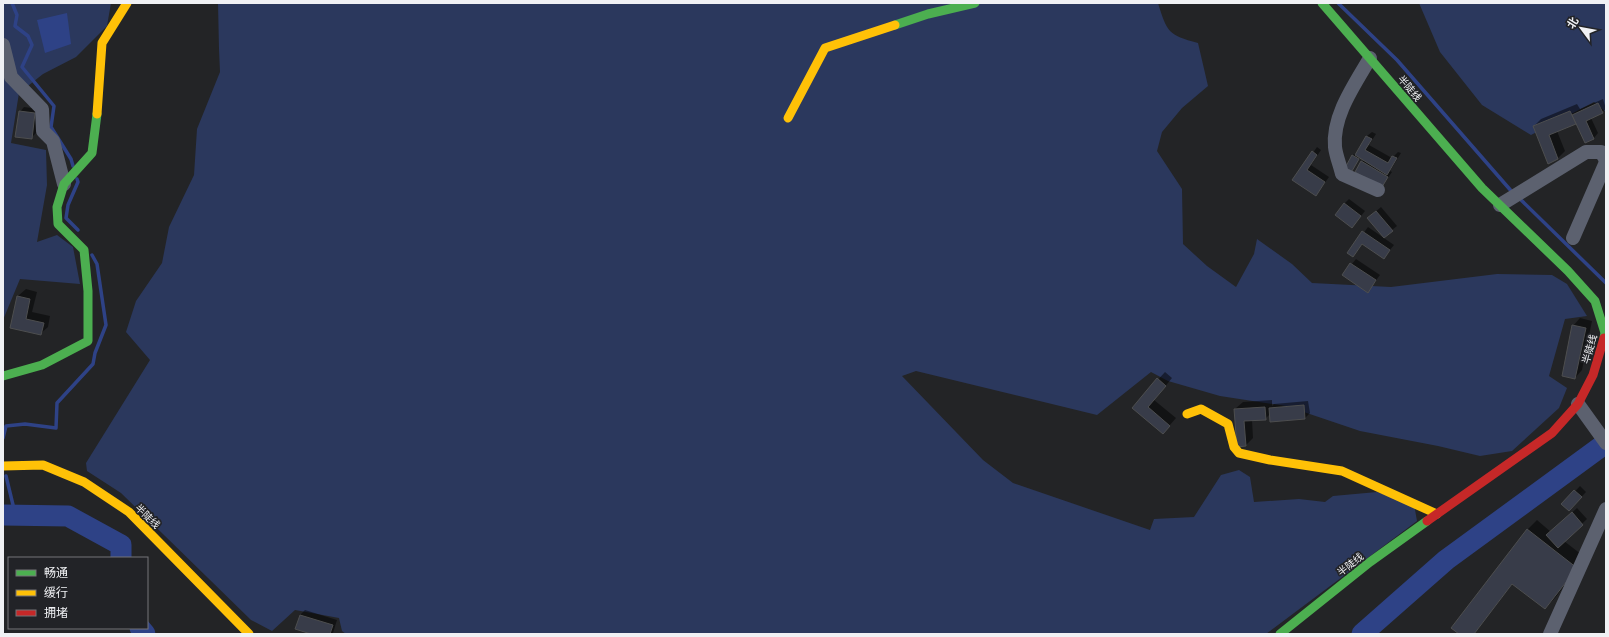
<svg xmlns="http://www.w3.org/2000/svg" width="1609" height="637" viewBox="0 0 1609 637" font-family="Quicksand,'Noto Sans SC',sans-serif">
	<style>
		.green { fill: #2b385d }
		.water { fill: #2e4286 }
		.shadow { fill: #0007 }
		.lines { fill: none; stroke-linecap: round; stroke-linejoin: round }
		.stream { stroke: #2e4286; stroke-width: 3.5 }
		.river { stroke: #2e4286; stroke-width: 21 }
		.building { fill: #383c49; stroke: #4d4e4f }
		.street { stroke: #5c616f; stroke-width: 14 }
		.fast { stroke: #4caf50; stroke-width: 9 }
		.slow { stroke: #ffc107; stroke-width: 9 }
		.jam { stroke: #c62828; stroke-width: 9 }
		.labels { text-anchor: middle; stroke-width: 3.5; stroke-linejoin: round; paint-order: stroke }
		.street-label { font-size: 10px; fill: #f0f1f4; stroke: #222327 }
	</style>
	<rect width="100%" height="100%" fill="#232426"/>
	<g class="green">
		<polygon points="3,3 111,3 107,26 76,57 43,74 19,93 11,143 46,150 47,185 37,242 57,235 73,247 80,284 20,279 3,320"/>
		<path d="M218,3H1158C1167,32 1168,35 1198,43L1208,86L1182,108L1162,132L1157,151L1182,189L1183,244L1207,266L1236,287L1254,254L1257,239L1292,264L1312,283L1391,287L1497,274L1552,275L1567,284L1587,316L1565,319L1549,376L1567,388L1559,408L1512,451L1480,456L1438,446L1360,431L1286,406L1220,396L1168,381L1151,372L1097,415L916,371L902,376L983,460L1013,483L1150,530L1154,519L1194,517L1221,475L1239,470L1250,477L1254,502L1299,499L1325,502L1333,496L1377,492L1414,504L1417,521L1266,634H346L342,631L339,618L295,610L272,631L251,620L121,493L87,471L86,463L150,360L126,332L136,301L162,263L169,227L194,175L197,129L220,72L219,49Z"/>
		<polygon points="1419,3 1606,3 1606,112 1594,102 1531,135 1482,105 1440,52"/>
	</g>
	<polygon class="water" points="67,13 71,44 45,53 37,20"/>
	<g class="shadow">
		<polygon points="1603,99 1606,109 1602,112 1591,118 1598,133 1594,138 1577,122 1557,131 1565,151 1558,158 1549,162 1534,126 1541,119 1577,104 1580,109"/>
		<polygon points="24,107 39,109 36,133 31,138 20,112"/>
		<polygon points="1372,132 1376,134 1369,145 1392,158 1398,152 1401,153 1390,171 1392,172 1382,186 1362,162 1364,160 1360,157 1352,170 1352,156 1354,154 1356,154 1367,136"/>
		<polygon points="1317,147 1321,150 1311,165 1329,177 1316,195 1294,180"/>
		<polygon points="1349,199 1365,211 1352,227 1344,204"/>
		<polygon points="1381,207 1397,226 1392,230 1373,214"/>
		<polygon points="1368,227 1394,245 1384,257 1363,243 1353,256 1349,253"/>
		<polygon points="1356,259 1380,275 1368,291 1343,275"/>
		<polygon points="26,289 37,292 32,312 50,316 48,327 40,334 11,327 18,296"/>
		<polygon points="1580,318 1592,321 1582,370 1575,378 1573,326"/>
		<polygon points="1165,372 1172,378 1154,400 1176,418 1163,433 1133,407"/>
		<polygon points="1272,400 1272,406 1274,404 1308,401 1310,413 1305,418 1270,414 1265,419 1252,420 1253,438 1246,445 1235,409 1243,402"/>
		<polygon points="1580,486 1586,492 1569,510 1563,504"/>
		<polygon points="1577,508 1587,519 1564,541 1586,558 1555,598 1545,608 1513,583 1474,634 1460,634 1527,530 1537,520 1551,532"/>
		<polygon points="305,610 337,620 333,633 314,634 300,615"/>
	</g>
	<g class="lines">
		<g class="stream">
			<polyline points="12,3 17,15 15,26 28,36 32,45 22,67 54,106 51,127 71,159 73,166"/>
			<polyline points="1338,3 1397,60 1513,193"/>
			<polyline points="77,179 78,182 68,205 66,218 78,230"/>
			<polyline points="1518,197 1606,283"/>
			<polyline points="3,438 6,426 25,424 56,428 57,403 93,364 95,353 106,325 97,264 92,255"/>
			<polyline points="6,476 14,509 18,515"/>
		</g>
		<g class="river">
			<polyline points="3,515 68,516 121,545 121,558"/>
			<polyline points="140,628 145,634"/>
			<polyline points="1362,634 1446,560 1606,443"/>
		</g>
	</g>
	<g class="building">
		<polygon points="1598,103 1603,113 1586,121 1594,139 1585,143 1572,115"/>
		<polygon points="19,111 35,113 32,139 15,137"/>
		<polygon points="1570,111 1576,124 1549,135 1558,159 1548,164 1533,126"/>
		<polygon points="1366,136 1372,139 1365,150 1388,163 1392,156 1397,158 1387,175 1355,155"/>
		<polygon points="1312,151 1317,155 1307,170 1325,182 1316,196 1292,180"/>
		<polygon points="1352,155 1359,159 1352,171 1345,168"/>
		<polygon points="1361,161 1388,177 1382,187 1355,172"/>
		<polygon points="1344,203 1361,216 1352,228 1335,215"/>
		<polygon points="1376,211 1393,231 1384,238 1367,218"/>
		<polygon points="1362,231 1390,250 1384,259 1362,244 1353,257 1347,253"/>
		<polygon points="1350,263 1376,280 1368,293 1342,275"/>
		<polygon points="17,296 30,299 26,319 44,323 41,335 10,328"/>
		<polygon points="1572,325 1586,328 1575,379 1562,376"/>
		<polygon points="1157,378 1166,386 1148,407 1170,426 1163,434 1132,408"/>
		<polygon points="1304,405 1305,419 1270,422 1269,408"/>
		<polygon points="1265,407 1266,420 1244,421 1246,446 1237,447 1234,409"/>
		<polygon points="1574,490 1582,497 1569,511 1561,504"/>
		<polygon points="1572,512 1583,525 1558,548 1546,535"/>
		<polygon points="1527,529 1577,568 1545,609 1512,584 1474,634 1459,634 1451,628"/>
		<polygon points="300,615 333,625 330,634 311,634 295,629"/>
	</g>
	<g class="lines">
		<g class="street">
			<polyline points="3,45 11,77 42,109 43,131 53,141 64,184"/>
			<path d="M1370,58C1355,84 1332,116 1335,147C1336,156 1340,165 1342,174L1378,190"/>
			<polyline points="1500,205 1586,152 1601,152 1606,160"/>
			<polyline points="1573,238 1606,162"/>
			<polyline points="1578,404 1606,443"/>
			<polyline points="1550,634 1606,509"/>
		</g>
		<g class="fast">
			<polyline points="1322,3 1482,188 1568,271 1595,301 1605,333 1604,338"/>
			<polyline points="895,25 928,14 975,3"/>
			<polyline points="3,376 42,365 88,341 88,291 84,250 58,224 57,207 64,184 92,153 97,114"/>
			<polyline points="1280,634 1370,562 1427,521"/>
		</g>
		<g class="slow">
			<polyline points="97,114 102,43 127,3"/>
			<polyline points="788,118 825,48 895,25"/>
			<polyline points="1187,414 1201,409 1228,424 1234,447 1239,453 1270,460 1342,471 1437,514"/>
			<polyline points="3,466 43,465 84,482 129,512 249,634"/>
		</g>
		<polyline class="jam" points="1427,521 1552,433 1578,404 1593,375 1604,338"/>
	</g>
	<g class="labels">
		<g class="street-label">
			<text transform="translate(1410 88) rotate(49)" y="4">半陡线</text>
			<text transform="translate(1589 349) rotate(-74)" y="4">半陡线</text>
			<text transform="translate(148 516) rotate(44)" y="4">半陡线</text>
			<text transform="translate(1350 564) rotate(-39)" y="4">半陡线</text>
		</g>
	</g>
	<rect width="1609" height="637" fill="none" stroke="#f0f1f4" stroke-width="8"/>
	<rect x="8" y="557" width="140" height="72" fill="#222327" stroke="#747579"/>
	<rect x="16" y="570" width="20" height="6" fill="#4caf50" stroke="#747579"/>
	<text x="44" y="577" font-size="12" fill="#f0f1f4">畅通</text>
	<rect x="16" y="590" width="20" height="6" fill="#ffc107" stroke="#747579"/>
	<text x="44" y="597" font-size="12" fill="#f0f1f4">缓行</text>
	<rect x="16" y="610" width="20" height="6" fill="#c62828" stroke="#747579"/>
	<text x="44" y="617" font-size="12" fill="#f0f1f4">拥堵</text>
	<g transform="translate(1581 28) rotate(302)" stroke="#222327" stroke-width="3" paint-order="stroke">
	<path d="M0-3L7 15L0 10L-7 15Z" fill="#f0f1f4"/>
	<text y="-6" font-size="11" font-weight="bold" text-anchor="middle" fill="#f0f1f4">北</text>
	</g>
</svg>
